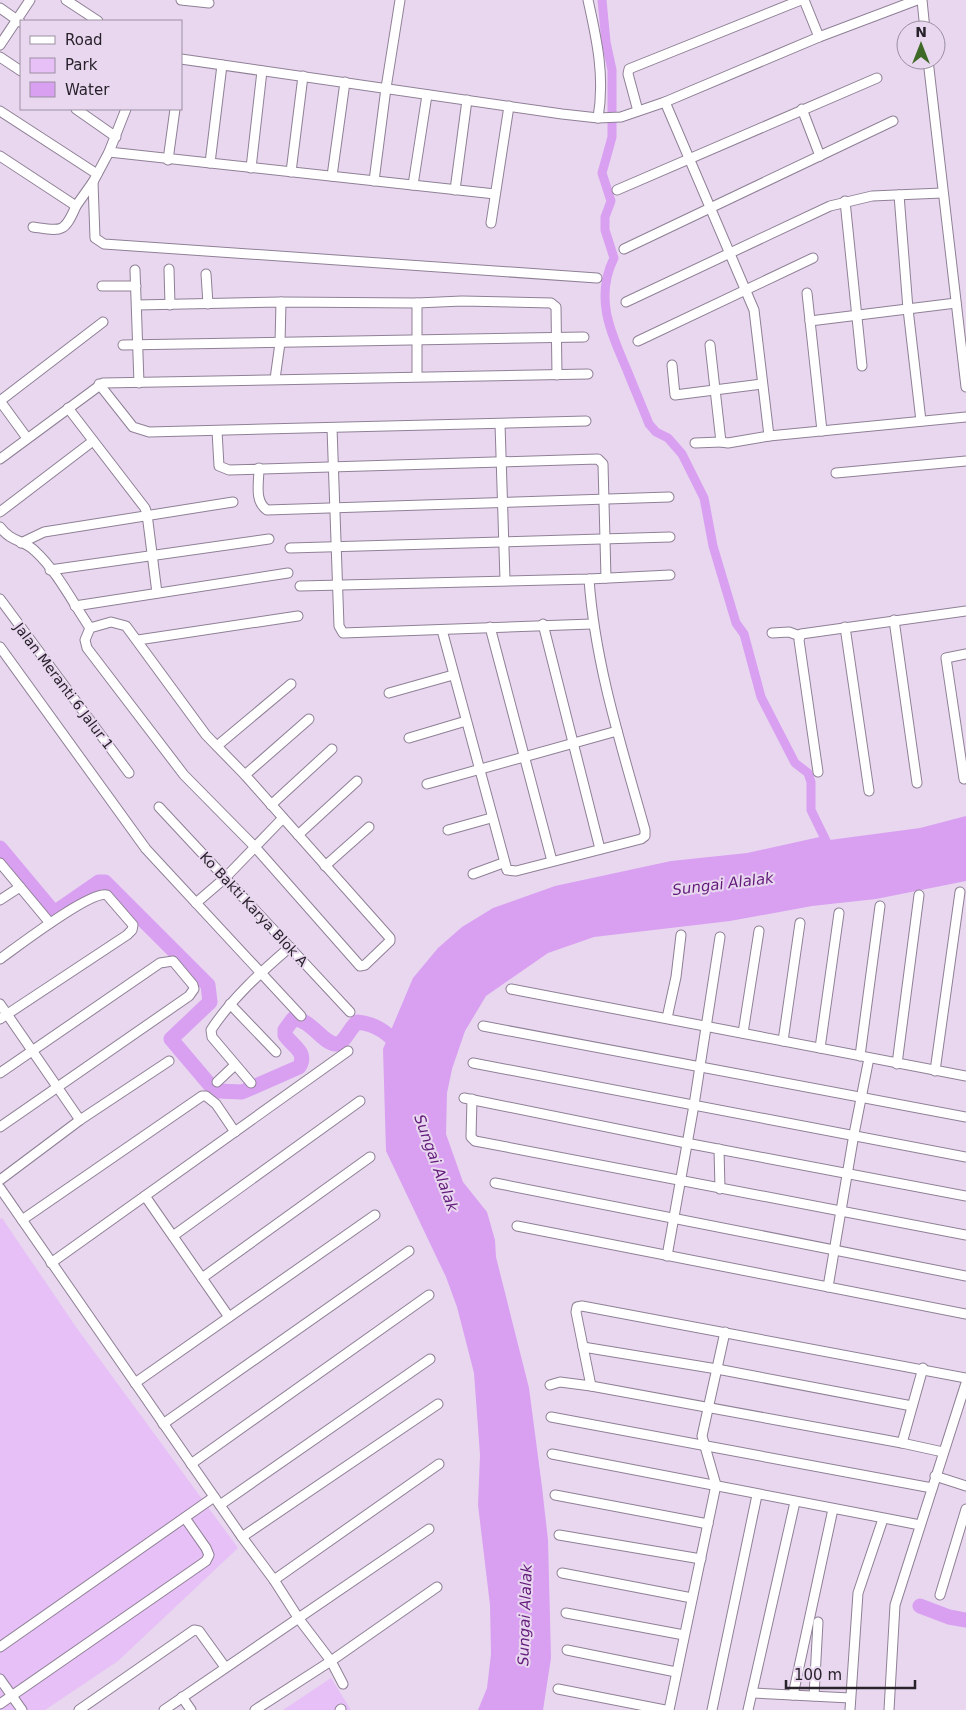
<svg xmlns="http://www.w3.org/2000/svg" width="966" height="1710" viewBox="0 0 966 1710" font-family="'DejaVu Sans',sans-serif">
	<style>
		.green { fill: #e7c0f7 }
		.water { fill: #d9a0f1 }
		.lines { fill: none; stroke-linecap: round; stroke-linejoin: round }
		.canal { stroke: #d9a0f1; stroke-width: 9 }
		.river { stroke: #d9a0f1; stroke-width: 15 }
		.minor-casing { stroke: #8f8096; stroke-width: 11 }
		.minor { stroke: #fff; stroke-width: 9 }
		.labels { text-anchor: middle; stroke-width: 4; stroke-linejoin: round; paint-order: stroke }
		.street-label { font-size: 14px; fill: #28222b; stroke: #e8d7ef }
		.water-label { font-size: 15px; font-style: italic; fill: #621b7a; stroke: #e8d7ef }
	</style>
	<rect width="100%" height="100%" fill="#e8d7ef"/>
	<g class="green">
		<polygon points="2,1218 76,1327 238,1548 118,1661 45,1710 0,1710 0,1219"/>
		<polygon points="331,1678 351,1710 283,1710"/>
	</g>
	<polygon class="water" points="966,816 966,881 876,899 812,906 730,921 594,937 548,953 486,996 465,1031 452,1069 447,1093 446,1134 463,1182 487,1212 495,1240 496,1257 529,1388 542,1487 548,1540 551,1658 543,1710 478,1710 487,1688 491,1654 490,1605 478,1505 480,1455 474,1373 457,1307 446,1277 386,1151 383,1049 413,978 438,948 462,927 493,908 555,886 671,861 747,853 824,836 822,841 920,828"/>
	<g class="lines">
		<path class="canal" d="M602,0L606,42L612,70V137L602,173L611,201L605,217V230L614,258C594,298 611,333 627,370C634,388 642,406 649,424L656,432L668,438L682,454L704,498L713,546L736,623L744,634L761,697L795,763L808,773L811,782V810L830,849"/>
		<g class="river">
			<path d="M0,848L51,909L57,911L99,882H105L208,985L210,1002L171,1039L210,1085L218,1091L242,1092L299,1067C308,1052 293,1047 285,1035V1030L293,1019C312,1018 326,1050 340,1043C346,1039 351,1027 357,1022C378,1024 390,1035 403,1050"/>
			<polyline points="920,1606 949,1617 966,1620"/>
		</g>
		<defs>
			<g id="minor">
				<polyline points="66,0 98,21"/>
				<polyline points="181,0 209,3"/>
				<path d="M588,0C597,40 605,77 598,118"/>
				<polyline points="804,0 819,37"/>
				<polyline points="922,0 925,30"/>
				<polyline points="0,8 20,22"/>
				<polyline points="0,45 30,0"/>
				<polyline points="0,57 21,71"/>
				<polyline points="181,59 562,114 598,118 621,117 665,102 819,37 917,0"/>
				<polyline points="928,60 966,387"/>
				<polyline points="665,102 754,310 769,436 966,417"/>
				<polyline points="76,109 116,137"/>
				<polyline points="126,109 109,152 495,194"/>
				<polyline points="802,109 820,156"/>
				<polyline points="0,111 97,174"/>
				<polyline points="638,111 628,74 629,69 801,0"/>
				<polyline points="0,156 76,206 93,182 109,152"/>
				<polyline points="168,160 175,109"/>
				<polyline points="210,163 222,65"/>
				<polyline points="251,168 262,71"/>
				<polyline points="291,172 303,76"/>
				<polyline points="332,176 345,82"/>
				<polyline points="374,181 386,88 400,0"/>
				<polyline points="93,182 95,238 104,244 597,278"/>
				<polyline points="413,185 427,95"/>
				<polyline points="455,190 467,100"/>
				<polyline points="617,190 877,78"/>
				<polyline points="899,195 908,309 921,421"/>
				<polyline points="845,201 862,366"/>
				<polyline points="491,223 509,106"/>
				<path d="M33,227C61,231 64,234 76,206"/>
				<polyline points="624,249 893,121"/>
				<polyline points="169,269 170,305"/>
				<polyline points="135,270 139,383"/>
				<polyline points="206,274 208,304"/>
				<polyline points="102,286 136,286"/>
				<polyline points="807,293 822,431"/>
				<polyline points="626,302 830,206 872,196 942,193"/>
				<polyline points="137,305 281,302 417,303 462,301 551,303 556,307 557,375"/>
				<polyline points="810,321 956,303"/>
				<polyline points="638,341 813,258"/>
				<polyline points="123,345 584,337"/>
				<polyline points="710,345 721,442 728,443 769,436"/>
				<polyline points="672,365 675,395 762,384"/>
				<polyline points="417,376 417,303"/>
				<polyline points="275,379 280,343 281,302"/>
				<polyline points="99,384 133,427 149,432 586,421"/>
				<polyline points="0,401 103,322"/>
				<polyline points="0,401 27,438"/>
				<polyline points="68,408 145,508 147,514 157,593"/>
				<polyline points="500,424 505,580"/>
				<polyline points="332,428 339,626 343,633 592,624"/>
				<polyline points="217,431 219,466 229,470 598,459 603,464 606,578"/>
				<polyline points="695,443 721,442"/>
				<polyline points="0,459 103,383 588,374"/>
				<path d="M259,468C259,483 254,501 267,510L669,497"/>
				<polyline points="836,473 966,461"/>
				<polyline points="0,512 93,441"/>
				<path d="M0,527C12,543 23,539 35,551C57,571 73,603 90,628L85,640L87,648L184,775L255,847L360,966L365,965L390,941V938L245,775L206,735L126,626L111,622L90,628"/>
				<polyline points="21,543 44,532 233,502"/>
				<polyline points="290,548 670,537"/>
				<polyline points="50,570 269,539"/>
				<polyline points="300,586 589,579 670,575"/>
				<polyline points="0,599 129,773"/>
				<polyline points="75,606 288,573"/>
				<polyline points="894,620 917,783"/>
				<polyline points="543,624 600,849"/>
				<polyline points="490,627 552,861"/>
				<polyline points="845,627 869,791"/>
				<path d="M442,630L507,870L516,871L641,839L645,836V830C622,748 595,665 589,579"/>
				<polyline points="772,633 789,632 800,636"/>
				<polyline points="138,640 298,616"/>
				<polyline points="0,647 146,849 301,1016"/>
				<polyline points="389,693 453,675"/>
				<polyline points="409,738 466,721"/>
				<polyline points="217,746 291,684"/>
				<polyline points="818,772 799,640 801,634 966,611"/>
				<polyline points="245,775 309,719"/>
				<polyline points="964,779 946,658 966,654"/>
				<polyline points="427,784 617,731"/>
				<polyline points="271,805 332,749"/>
				<polyline points="159,807 350,1012"/>
				<polyline points="448,830 491,818"/>
				<polyline points="298,835 357,781"/>
				<polyline points="0,863 50,923"/>
				<polyline points="325,866 369,827"/>
				<polyline points="473,874 503,863"/>
				<polyline points="0,900 20,887"/>
				<polyline points="196,903 225,878 283,818"/>
				<path d="M0,959C17,947 91,890 107,895L133,925L132,930L127,935L0,1019"/>
				<polyline points="511,989 966,1076"/>
				<polyline points="0,1004 80,1120"/>
				<polyline points="230,1004 276,1052"/>
				<polyline points="667,1018 676,977 681,935"/>
				<polyline points="483,1026 966,1117"/>
				<polyline points="743,1033 759,931"/>
				<polyline points="783,1041 800,923"/>
				<polyline points="820,1048 839,913"/>
				<polyline points="860,1056 880,906"/>
				<polyline points="473,1063 966,1157"/>
				<polyline points="897,1064 919,895"/>
				<polyline points="935,1071 960,892"/>
				<polyline points="0,1073 160,963 173,961 193,985 194,989 189,996 0,1127"/>
				<polyline points="217,1082 235,1065"/>
				<path d="M251,1083L212,1037L211,1030C232,998 261,972 290,947"/>
				<polyline points="464,1098 686,1143 966,1196"/>
				<polyline points="472,1099 471,1137 475,1141 966,1235"/>
				<polyline points="719,1149 720,1189"/>
				<polyline points="0,1180 80,1120 169,1061"/>
				<polyline points="495,1183 966,1276"/>
				<polyline points="0,1188 242,1537 274,1580 299,1619 331,1661 343,1684"/>
				<polyline points="145,1196 229,1317"/>
				<polyline points="22,1220 202,1096 206,1096 216,1104 235,1132"/>
				<polyline points="517,1226 966,1314"/>
				<polyline points="173,1236 360,1101"/>
				<polyline points="667,1256 694,1105 720,937"/>
				<polyline points="51,1263 348,1051"/>
				<polyline points="202,1278 370,1157"/>
				<polyline points="828,1287 854,1134 869,1058"/>
				<polyline points="583,1347 717,1369 912,1406"/>
				<polyline points="135,1383 375,1215"/>
				<polyline points="550,1385 560,1382 591,1386 902,1443 943,1452"/>
				<polyline points="591,1386 576,1312 577,1307 582,1306 966,1378"/>
				<polyline points="551,1417 932,1488"/>
				<polyline points="163,1424 409,1251"/>
				<polyline points="902,1443 923,1368"/>
				<polyline points="552,1454 920,1525"/>
				<polyline points="191,1464 429,1295"/>
				<polyline points="935,1476 966,1486"/>
				<polyline points="555,1495 708,1524"/>
				<polyline points="220,1505 430,1359"/>
				<polyline points="559,1535 701,1559"/>
				<polyline points="242,1537 438,1404"/>
				<polyline points="562,1573 692,1598"/>
				<polyline points="274,1580 439,1464"/>
				<polyline points="940,1595 966,1509"/>
				<polyline points="566,1613 684,1635"/>
				<polyline points="0,1647 214,1497"/>
				<polyline points="567,1650 676,1672"/>
				<polyline points="0,1679 22,1710"/>
				<polyline points="558,1689 665,1710"/>
				<polyline points="752,1693 850,1698"/>
				<polyline points="793,1695 833,1509"/>
				<polyline points="814,1696 818,1622"/>
				<polyline points="182,1697 191,1710"/>
				<polyline points="0,1704 206,1561 209,1555 206,1548 185,1518"/>
				<polyline points="79,1710 194,1630 199,1631 225,1667"/>
				<polyline points="164,1710 429,1529"/>
				<polyline points="255,1710 331,1661 437,1587"/>
				<polyline points="340,1710 341,1709"/>
				<polyline points="669,1710 716,1485 702,1436 725,1332"/>
				<polyline points="712,1710 757,1495"/>
				<polyline points="748,1710 795,1502"/>
				<polyline points="850,1710 858,1593 883,1519"/>
				<polyline points="889,1710 895,1605 966,1383"/>
			</g>
		</defs>
		<use href="#minor" class="minor-casing"/>
		<use href="#minor" class="minor"/>
	</g>
	<g class="labels">
		<g class="street-label">
			<text transform="translate(64 686) rotate(53)" y="5">Jalan Meranti 6 Jalur 1</text>
			<text transform="translate(254 909) rotate(47)" y="5">Ko Bakti Karya Blok A</text>
		</g>
		<g class="water-label">
			<text transform="translate(723 884) rotate(-7)" y="5">Sungai Alalak</text>
			<text transform="translate(436 1163) rotate(70)" y="5">Sungai Alalak</text>
			<text transform="translate(525 1615) rotate(-88)" y="5">Sungai Alalak</text>
		</g>
	</g>
	<rect x="20" y="20" width="162" height="90" fill="#e8d7ef" stroke="#9b8fa1"/>
	<rect x="30" y="36" width="25" height="8" fill="#ffffff" stroke="#9b8fa1"/>
	<text x="65" y="45" font-size="15" fill="#28222b">Road</text>
	<rect x="30" y="58" width="25" height="15" fill="#e7c0f7" stroke="#9b8fa1"/>
	<text x="65" y="70" font-size="15" fill="#28222b">Park</text>
	<rect x="30" y="82" width="25" height="15" fill="#d9a0f1" stroke="#9b8fa1"/>
	<text x="65" y="95" font-size="15" fill="#28222b">Water</text>
	<g transform="translate(921 45)"><circle r="24" fill="#e8d7ef" stroke="#9b8fa1"/>
	<path d="M0-4L9 19L0 12L-9 19Z" fill="#3e6926"/>
	<text y="-8" font-size="14" font-weight="bold" text-anchor="middle" fill="#28222b">N</text>
	</g>
	<path d="M786 1680v8h129v-8" fill="none" stroke="#28222b" stroke-width="2.5"/>
	<text x="794" y="1680" font-size="15" fill="#28222b" stroke="#e8d7ef" stroke-width="4" paint-order="stroke">100 m</text>
</svg>
